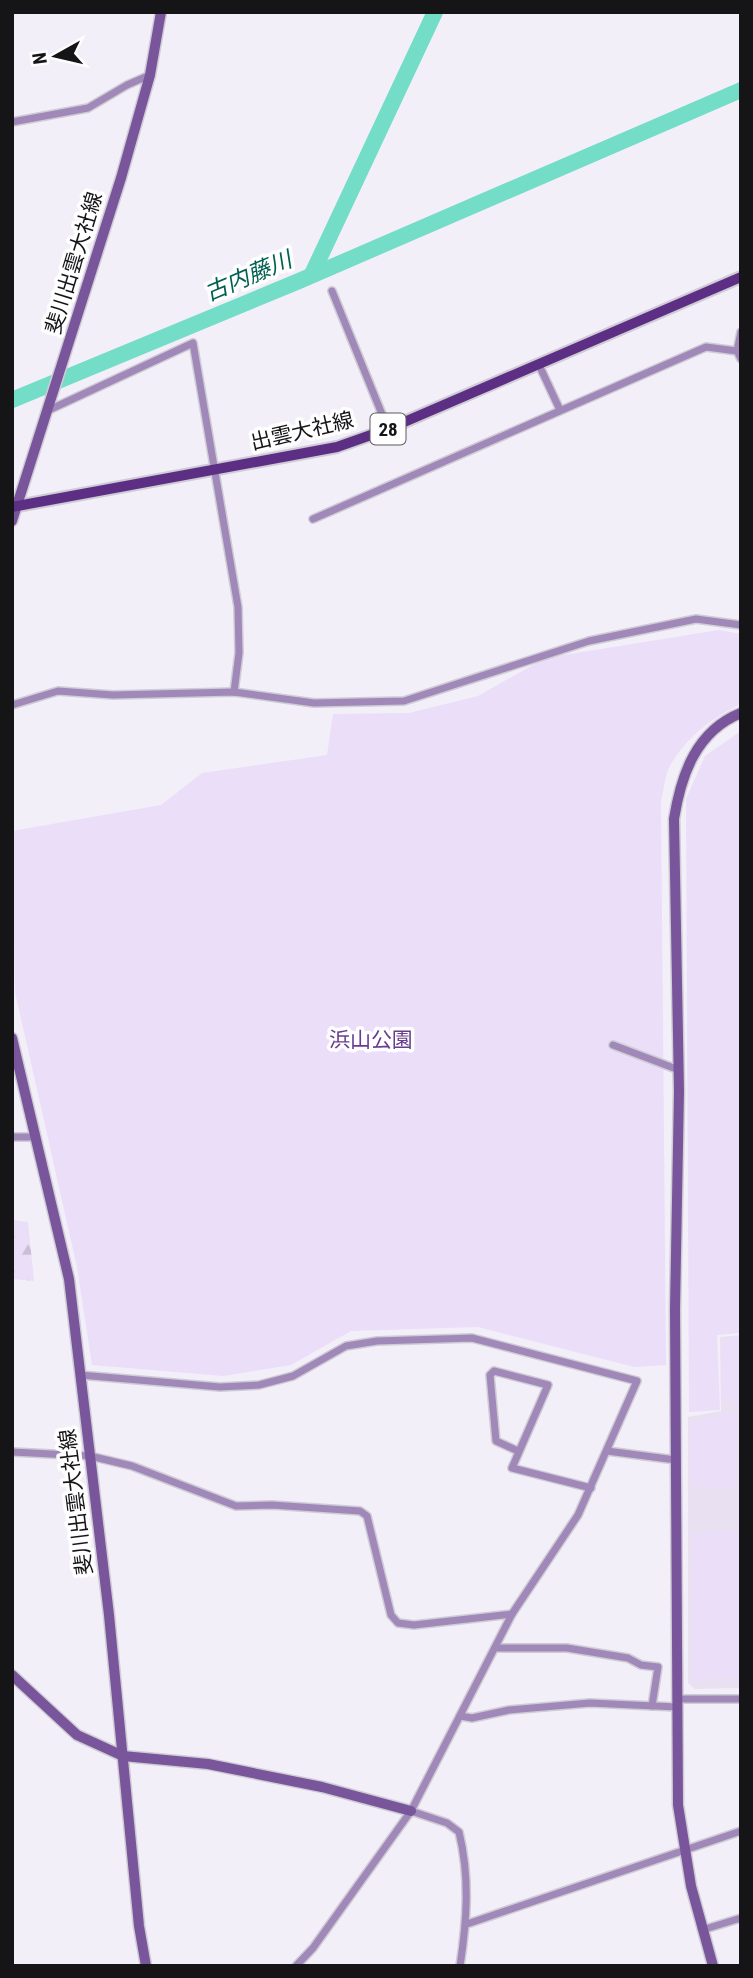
<svg xmlns="http://www.w3.org/2000/svg" width="753" height="1978" viewBox="0 0 753 1978" font-family="'Roboto Condensed','Noto Sans JP',sans-serif">
	<style>
		.built { fill: #e9e1f2 }
		.forest { fill: url(#forest-firs) }
		.park { fill: #eadef9 }
		.lines { fill: none; stroke-linecap: round; stroke-linejoin: round }
		.river { stroke: #74ddc7; stroke-width: 16 }
		.street-casing { stroke: #cfccd5; stroke-width: 10 }
		.secondary-casing { stroke: #cfccd5; stroke-width: 13 }
		.primary-casing { stroke: #cfccd5; stroke-width: 14 }
		.street { stroke: #a089b9; stroke-width: 7 }
		.secondary { stroke: #79569b; stroke-width: 10 }
		.primary { stroke: #5d2f84; stroke-width: 10 }
		.labels { text-anchor: middle; stroke-width: 7; stroke-linejoin: round; paint-order: stroke }
		.shield { fill: #fefefe; stroke: #5b5a5c; stroke-width: 2 }
		.shield-label { font-size: 19px; font-weight: bold; fill: #151417 }
		.street-label { font-size: 21px; fill: #151417; stroke: #fefefe }
		.park-label { font-size: 21px; fill: #683d8f; stroke: #fefefe }
		.water-label { font-size: 23px; font-style: italic; fill: #016051; stroke: #fefefe }
	</style>
	<defs>
		<pattern id="forest-firs" width="22" height="20" patternUnits="userSpaceOnUse" patternTransform="scale(1.75)"><rect width="22" height="20" fill="#eadef9"/><path d="M5 1l3.5 6h-7zM16 11l3.5 6h-7z" fill="#c8bed5"/></pattern>
	</defs>
	<rect width="100%" height="100%" fill="#f3eff9"/>
	<polygon class="built" points="741,1335 741,1688 695,1689 688,1683 688,1417 721,1411 720,1337"/>
	<polygon class="forest" points="12,1220 28,1222 34,1281 12,1279"/>
	<g class="park">
		<path d="M719,630L741,634V704C713,717 687,737 671,764C665,774 664,790 661,801L666,1365L634,1367L478,1327L351,1331L291,1365L223,1376L92,1365L77,1267L15,992L12,831L161,805L202,773L327,755L333,714L409,713L478,696L545,658Z"/>
		<polygon points="741,731 741,1333 717,1335 720,1410 689,1412 686,799 705,756"/>
		<polygon points="741,1337 741,1403 733,1404 722,1399 723,1339"/>
		<polygon points="738,1411 736,1488 691,1486 691,1423"/>
		<polygon points="741,1529 741,1677 693,1680 692,1533"/>
	</g>
	<g class="lines">
		<g class="river">
			<polyline points="312,274 435,12"/>
			<polyline points="12,400 299,281 741,90"/>
		</g>
		<defs>
			<g id="street">
				<polyline points="12,122 88,108 127,85 150,75"/>
				<polyline points="332,291 388,429"/>
				<polyline points="737,351 741,332"/>
				<polyline points="539,365 560,410"/>
				<polyline points="49,410 193,343 238,607 239,653 234,692"/>
				<polyline points="313,519 706,347 737,351 741,359"/>
				<polyline points="12,705 58,691 113,695 234,692 314,703 404,701 589,641 696,619 741,625"/>
				<polyline points="613,1045 679,1070"/>
				<polyline points="12,1137 36,1137"/>
				<polyline points="80,1375 220,1387 259,1385 293,1376 346,1346 377,1341 472,1338 637,1381 578,1515 512,1614 411,1811 313,1948 296,1966"/>
				<polyline points="518,1451 496,1441 490,1375 494,1371 548,1385 512,1468 591,1488"/>
				<polyline points="607,1451 676,1460"/>
				<polyline points="12,1452 90,1456 132,1466 236,1506 272,1505 360,1511 367,1516 391,1615 398,1623 414,1625 512,1614"/>
				<polyline points="495,1648 567,1648 628,1658 641,1665 658,1667 652,1706"/>
				<polyline points="678,1699 741,1699"/>
				<polyline points="460,1716 472,1718 509,1710 590,1703 677,1707"/>
				<path d="M411,1811L447,1823L459,1832C470,1877 467,1920 460,1966"/>
				<polyline points="467,1924 741,1831"/>
				<polyline points="702,1930 741,1918"/>
			</g>
			<g id="secondary">
				<polyline points="12,521 121,178 150,75 161,12"/>
				<polyline points="12,1038 69,1279 109,1615 139,1926 146,1966"/>
				<polyline points="12,1675 77,1735 123,1756 208,1764 322,1787 411,1811"/>
				<path d="M713,1966L691,1886L678,1805L675,1309L679,1091L674,819C681,775 696,731 741,713"/>
			</g>
			<polyline id="primary" points="12,507 337,447 388,429 741,277"/>
		</defs>
		<use href="#street" class="street-casing"/>
		<use href="#secondary" class="secondary-casing"/>
		<use href="#primary" class="primary-casing"/>
		<use href="#street" class="street"/>
		<use href="#secondary" class="secondary"/>
		<use href="#primary" class="primary"/>
	</g>
	<g class="labels">
		<rect class="shield" x="370.5" y="413.5" width="35" height="31" rx="5"/>
		<g class="shield-label">
			<text x="388" y="436">28</text>
		</g>
		<g class="street-label">
			<text transform="translate(74 263) rotate(-73)" y="7">斐川出雲大社線</text>
			<text transform="translate(302 431) rotate(-13)" y="7">出雲大社線</text>
			<text transform="translate(76 1502) rotate(-97)" y="7">斐川出雲大社線</text>
		</g>
		<g class="park-label">
			<text x="371" y="1047">浜山公園</text>
		</g>
		<g class="water-label">
			<text transform="translate(248 276) rotate(-23)" y="8">古内藤川</text>
		</g>
	</g>
	<rect width="753" height="1978" fill="none" stroke="#151417" stroke-width="28"/>
	<g transform="translate(56 56) rotate(262)" stroke="#fefefe" stroke-width="5" paint-order="stroke">
	<path d="M0-5L12 26L0 18L-12 26Z" fill="#151417"/>
	<text y="-10" font-size="19" font-weight="bold" text-anchor="middle" fill="#151417">N</text>
	</g>
</svg>
